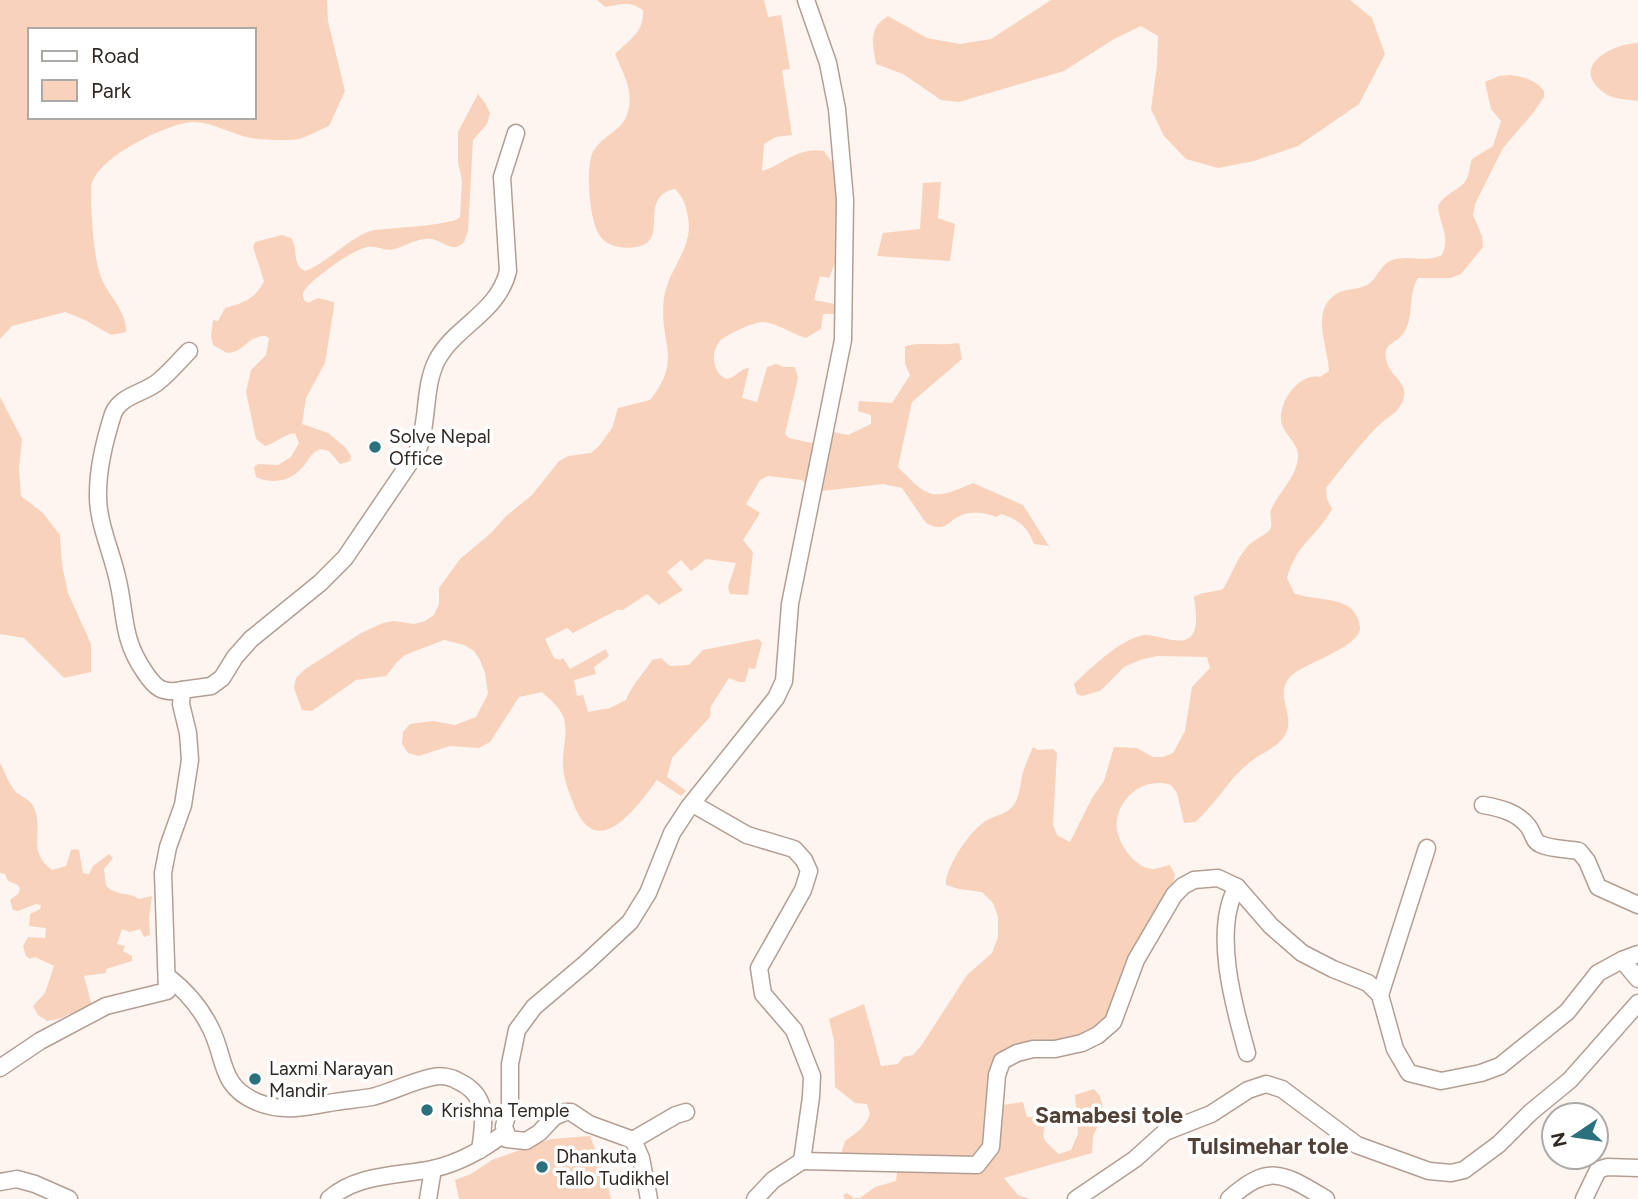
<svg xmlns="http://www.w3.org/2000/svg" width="1638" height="1199" font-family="Figtree,sans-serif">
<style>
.green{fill:#f9d2bc;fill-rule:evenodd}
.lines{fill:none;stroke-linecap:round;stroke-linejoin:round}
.street-casing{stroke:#b39e93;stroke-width:19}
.street{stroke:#fff;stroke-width:16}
.poi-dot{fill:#2a707d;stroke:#fff;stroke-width:2.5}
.labels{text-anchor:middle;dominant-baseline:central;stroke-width:7;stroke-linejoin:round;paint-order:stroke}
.poi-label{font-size:19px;fill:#302823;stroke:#fff;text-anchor:start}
.quarter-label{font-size:23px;font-weight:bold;fill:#524137;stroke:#fff}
</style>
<rect width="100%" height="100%" fill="#fef5f0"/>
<g class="green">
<path d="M0,0H327L328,21L345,91L329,126C319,130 309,136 299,139C289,141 261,140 251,138C231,134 215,123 194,122C168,122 91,160 91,189C91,211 93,253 100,274C106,295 127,309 126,332L111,335L85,320L65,312L12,326L0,339ZM30,30H254V117H30Z"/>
<path d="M597,0H764L768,17L781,15L790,69L782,70L792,135L776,137L764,144L762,171C784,164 799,146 824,151L834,165L837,176L838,255L829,278L820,276L814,300L835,304V314H823L821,329L806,338C792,334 779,324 764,322C755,321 725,335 719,342C710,354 713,374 727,379C736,377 741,368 749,368L742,398L757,402L767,367L776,364L784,367H795L798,378L785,434L789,438L816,444L828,431L848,435L871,424V415L858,411L859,401L892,403L910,375L905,364V346C923,342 940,346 959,343L962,359L912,402L898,467C929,499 932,501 973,483L1023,505L1049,546L1034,544C1027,526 1019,520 1001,514L996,517C988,513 971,511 962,515C947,520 947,534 926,523L902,488L883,484L822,491L811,488L802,480L768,476L760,480L746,504L760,513L743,540L753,552L748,595L730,594L728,587L736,563L706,559L691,571L681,560L667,572L683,590L659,605L647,594L623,610H617L573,633L567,628L545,639L554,658L560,660L563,658L570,669L606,649L609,656L594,667L596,674L574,680L577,696L583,695L588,712L610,708L626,700C633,682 643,675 652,660L661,658L670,666L689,665L703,650L758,639L762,643L755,669L749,668L745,682H739L729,678L711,706L710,717L672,758L667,777L686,791L681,796L657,780C637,807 597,864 574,805C569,792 563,778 563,764C562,748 569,732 563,716C559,706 549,699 542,692L519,697L490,742L479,748L450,746L419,756L408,753L402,744L403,732L410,724L433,721L455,725L476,717L488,694L485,673L480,660L474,651L464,645L444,640L405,655L397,662L386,676L356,680L312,711L302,710L294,688L296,678L304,670L361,633L383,623L394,621L414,624L425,621L434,615L439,604V588L460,559L491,533L506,516L532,495L559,461L568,456L591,453L599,446L612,428L618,408L650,400C684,358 658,342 664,298C668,269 694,248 688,217C686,205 683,197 675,189C638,197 668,237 641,246C626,250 606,248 598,233C589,216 586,171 592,154C599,137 621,132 627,115C635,91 623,74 615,54C630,39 644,33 643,10C630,0 620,5 605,7Z"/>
<path d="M1051,0H1350L1372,18L1385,54L1359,104L1298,146L1254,161L1218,168L1186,159L1164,136L1151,109L1157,65L1158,36L1141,26L1114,39L1064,71L959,102L941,100L903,74L876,64C873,43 867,29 888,16L927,38L960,44L991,39Z"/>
<path d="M1638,43V101C1627,99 1616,100 1606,94C1568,68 1610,44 1638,43Z"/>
<path d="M1510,75C1524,77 1535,79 1544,91V97L1533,113L1503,148L1475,204L1473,215L1482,236L1483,247L1461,274L1451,278H1418C1407,295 1415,318 1403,334C1395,345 1381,342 1387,363C1391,377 1409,382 1403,400C1399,413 1387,417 1378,426C1361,443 1341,469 1326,488L1327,499L1332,509C1317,537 1296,544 1287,578L1294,593C1317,603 1355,593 1360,626C1363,647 1303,663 1290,677C1274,695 1295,714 1286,733C1279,748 1260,753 1249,763C1228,779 1216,805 1195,822L1184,823L1177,793L1171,785C1146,777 1122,794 1117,819C1113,838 1133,868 1153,869C1158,869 1164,866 1170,865L1175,875L1171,894L1124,1011L1091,1037L1001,1055L996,1106L1023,1102L1027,1117L1046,1116C1044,1141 1037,1134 1059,1154L1071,1150L1078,1134L1075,1095L1094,1089L1100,1096L1104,1113L1093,1136L1092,1153L1004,1178L1018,1195L1030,1199H845L843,1195L847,1193L854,1198H860L875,1187L896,1181L897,1172L893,1161L840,1157L845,1141C856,1133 866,1127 870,1114L867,1104L855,1103L835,1087L834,1041L829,1019L864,1004L881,1066L898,1064L903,1057L913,1055L921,1046L967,975L992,953L998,937V917L993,903L982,892L959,889L946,885C944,869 970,831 984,822C992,816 1005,815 1012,807C1020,799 1020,783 1023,772C1026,763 1030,755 1033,747L1038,750L1053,749L1057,753L1053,825L1057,835L1070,842L1092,798L1104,781L1114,747L1137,748L1153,757H1163L1173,753L1185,731L1192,687L1210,668L1207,657L1157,656L1140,660L1124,667L1100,691L1082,696L1077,694L1074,684C1091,668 1121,638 1145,635C1157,634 1183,648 1192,635C1199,625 1195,608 1194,597C1204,591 1212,593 1223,589C1231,576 1237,558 1247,547C1253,540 1262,537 1269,531C1274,525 1269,517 1271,510C1278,493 1297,477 1298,457C1299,437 1272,433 1284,403C1290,389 1304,374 1320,377L1329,371C1328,348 1310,310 1336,294C1346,288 1358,290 1367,285C1377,279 1380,266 1390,261C1407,253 1425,264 1442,255C1451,236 1439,224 1438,206C1444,194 1456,192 1465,182C1470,175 1469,167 1472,159L1493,146L1501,121L1491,109L1485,82L1499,76Z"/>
<path d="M478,94L485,103L490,113L487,124L473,140L468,231L464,242C451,256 442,237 426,239C414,240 405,246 395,249C386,252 377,245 368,247C353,249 313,278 305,290C302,294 303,295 304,300L308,303L318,298L334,302V307L325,363L306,398L302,424L328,433L345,447L351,456L350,461L340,464L329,451L320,449C307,456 309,462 300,470C289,482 270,484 256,477L254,467L258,464L278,465L291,457L299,443L295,433C284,434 276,443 265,446L256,439L246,392L251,370L266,355L269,338L265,336C245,337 246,352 227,353L213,345L211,336L213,320L218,321L225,308C243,303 256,299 264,281L253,247L255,242L282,235L291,238C299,249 291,265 305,271C326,264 356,232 375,230C402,227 430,227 456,220L460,217L462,181L458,162V132Z"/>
<polygon points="941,182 938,218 955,224 950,261 877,256 883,233 920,229 923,183"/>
<polygon points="0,397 22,439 19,468 21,496 43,513 60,535 62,564 68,593 91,644 91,672 64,678 24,638 0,634"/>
<path d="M0,763C5,772 9,785 16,792C24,799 31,799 35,810C43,834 27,851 52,870L66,866L71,850L76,849L79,850L83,873L89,874L93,866L109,854L113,858L104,869L106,886C119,897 127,891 139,899L152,896L149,917L150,935L144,937L140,929L130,932L122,929L117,944L125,946L123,951L132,956V961L106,969V973L84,976L92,1006L79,1015L69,1014L62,1018L47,1021L38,1015L33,1006L45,993L54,966L35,957L30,959L26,956L23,946L28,937L45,938L46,928L29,926L30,914L40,909L41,905L36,904L18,911L13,910L10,900L18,894L20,889L18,885L8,881L5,874L0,873Z"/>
<polygon points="590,1136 606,1177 611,1199 459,1199 455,1180 471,1174 492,1160 551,1139"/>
</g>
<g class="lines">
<defs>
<g id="street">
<path d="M182,690C162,694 155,688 144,671C122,639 126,616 118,581C112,552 97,522 98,493C98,467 105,439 113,414C120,395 146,393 159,381C170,372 179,361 189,351"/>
<polyline points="693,804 747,835 794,849 804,860 809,871 803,890 759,968 763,994 794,1030 812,1076 811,1097 802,1161 977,1165 991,1147 997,1075 1002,1061 1017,1053 1033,1049 1055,1049 1082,1043 1098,1035 1113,1022 1136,960 1174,895 1183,886 1194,880 1218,878 1237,887 1271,926 1302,953 1333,969 1368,983 1380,995 1395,1049 1409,1073 1441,1081 1481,1073 1500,1066 1567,1012 1598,973 1622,960 1638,954"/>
<path d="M1483,805C1500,808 1517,812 1528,826C1533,832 1533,841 1540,844C1550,849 1567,849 1579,851L1587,861L1598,887L1638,905"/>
<path d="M1237,887C1212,930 1234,1007 1247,1053"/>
<polyline points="1622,960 1638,979"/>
<path d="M167,976C185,990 201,1008 211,1029C226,1059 219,1086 257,1102C284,1113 307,1107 335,1102C347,1100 360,1099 372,1097C392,1092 412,1081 433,1077C441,1075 451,1077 458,1081C490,1096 484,1121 480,1150"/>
<polyline points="1380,995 1427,848"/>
<path d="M0,1068L40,1041L106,1006L167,991L163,873L168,847L183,805L190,760L188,733L181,704L182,690L211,686L222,678L235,657L251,639L320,583L345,558L417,452C429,423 423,387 437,360C455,326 498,313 508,271L502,177L516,133"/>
<polyline points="633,1140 676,1115 686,1112"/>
<polyline points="0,1182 17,1179 35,1184 69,1199"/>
<path d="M329,1199C357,1174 397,1176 432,1169C460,1163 484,1149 506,1132"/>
<polyline points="428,1199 433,1169"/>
<polyline points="649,1199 641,1158 633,1140 589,1124 571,1112 565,1112 554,1117 539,1133 526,1141 507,1139 504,1126 510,1106 510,1064 517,1030 534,1007 586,963 630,922 648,893 672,833 689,807 776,698 784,681 790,604 843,340 845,200 837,109 828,63 806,0"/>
<polyline points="755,1199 773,1180 802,1161"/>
<polyline points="1076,1199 1135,1159 1165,1132 1211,1114 1248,1090 1266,1084 1282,1089 1357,1145 1429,1171 1451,1173 1464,1170 1499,1144 1531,1112 1570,1080 1638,1003"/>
<path d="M1229,1199C1269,1163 1283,1173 1326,1199"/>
<polyline points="1584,1199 1598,1170 1607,1167 1638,1168"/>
</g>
</defs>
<use href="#street" class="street-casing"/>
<use href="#street" class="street"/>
</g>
<g class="poi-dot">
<circle cx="375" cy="447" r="7"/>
<circle cx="255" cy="1079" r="7"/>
<circle cx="427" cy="1110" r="7"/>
<circle cx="542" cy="1167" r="7"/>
</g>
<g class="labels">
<g class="poi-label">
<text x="389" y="436">Solve Nepal<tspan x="389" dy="22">Office</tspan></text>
<text x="269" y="1068">Laxmi Narayan<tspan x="269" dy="22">Mandir</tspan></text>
<text x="441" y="1110">Krishna Temple</text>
<text x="556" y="1156">Dhankuta<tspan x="556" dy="22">Tallo Tudikhel</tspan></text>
</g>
<g class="quarter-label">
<text x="1109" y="1115">Samabesi tole</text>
<text x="1268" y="1146">Tulsimehar tole</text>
</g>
</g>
<rect x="28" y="28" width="228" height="91" fill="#ffffff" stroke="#aca9a7" stroke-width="2"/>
<rect x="42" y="51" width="35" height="10" fill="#ffffff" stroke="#aca9a7" stroke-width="2"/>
<text x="91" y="63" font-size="21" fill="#302823">Road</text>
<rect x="42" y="80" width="35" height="21" fill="#f9d2bc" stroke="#aca9a7" stroke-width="2"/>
<text x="91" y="98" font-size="21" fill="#302823">Park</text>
<g transform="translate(1575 1136) rotate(257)"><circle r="33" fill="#ffffff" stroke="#aca9a7" stroke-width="2"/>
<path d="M0-5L12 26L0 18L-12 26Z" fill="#2a707d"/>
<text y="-10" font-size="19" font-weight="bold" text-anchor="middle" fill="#302823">N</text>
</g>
</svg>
